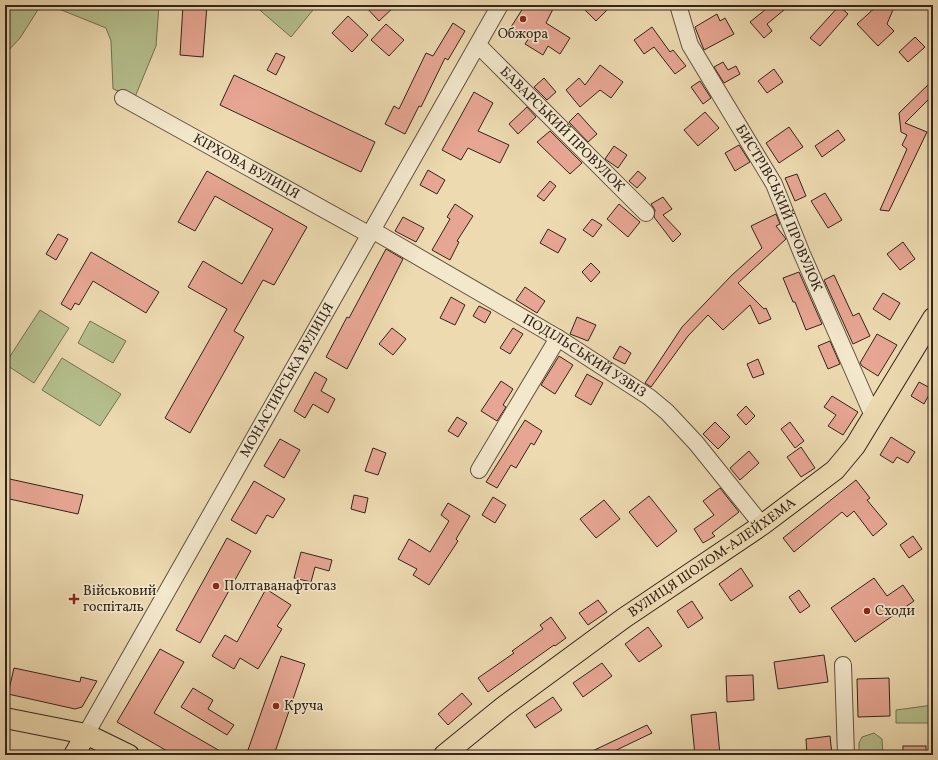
<svg xmlns="http://www.w3.org/2000/svg" width="938" height="760" font-family="Vollkorn,serif">
<style>
.green{fill:#b5c08e;stroke:#747254}
.building{fill:#e7a693;stroke:#33241b}
.lines{fill:none;stroke-linecap:round;stroke-linejoin:round}
.minor-casing{stroke:#625240;stroke-width:18}
.major-casing{stroke:#33241b;stroke-width:22}
.minor{stroke:#f3e7cc;stroke-width:16}
.major{stroke:#eddab1;stroke-width:20}
.poi-dot{fill:#8f2418;stroke:#f3e7cc;stroke-width:1.5}
.labels{text-anchor:middle;dominant-baseline:central;stroke-width:3.5;stroke-linejoin:round;paint-order:stroke}
.poi-label{font-size:14px;fill:#33241b;stroke:#f3e7cc;text-anchor:start}
.street-label{font-size:14px;fill:#33241b;stroke:#f3e7cc}
</style>
<rect width="100%" height="100%" fill="#eddab1"/>
<filter id="stains"><feTurbulence type="fractalNoise" baseFrequency=".005" numOctaves="4"/><feColorMatrix values="0 0 0 0 .2 0 0 0 0 .09 0 0 0 0 .02 0 0 0 .5 -.17"/></filter>
<radialGradient id="worn" r=".72"><stop offset=".6" stop-color="#630" stop-opacity="0"/><stop offset="1" stop-color="#630" stop-opacity=".3"/></radialGradient>
<g class="green">
<polygon points="5,5 41,5 20,38 5,54"/>
<polygon points="49,5 159,5 156,46 135,97 113,89 111,41 106,28"/>
<polygon points="254,5 317,5 291,37"/>
<polygon points="40,310 69,328 34,383 5,364"/>
<polygon points="90,321 126,341 113,363 78,343"/>
<polygon points="62,358 121,394 100,426 42,390"/>
<polygon points="933,705 933,723 896,723 896,710"/>
<polygon points="874,733 882,739 883,755 859,755 859,743 862,737"/>
</g>
<g class="building">
<polygon points="183,5 207,5 203,57 180,55"/>
<polygon points="364,5 396,5 379,21"/>
<polygon points="525,5 555,5 546,23 570,38 560,54 548,46 543,55 525,44 529,38 511,27"/>
<polygon points="580,5 612,5 596,21"/>
<polygon points="771,5 790,5 767,24 772,31 764,38 750,22"/>
<polygon points="878,5 895,5 887,24 894,31 878,46 857,24"/>
<polygon points="839,6 848,14 820,46 810,38"/>
<polygon points="717,14 720,21 725,18 734,34 704,50 695,27"/>
<polygon points="348,16 368,35 352,52 332,33"/>
<polygon points="453,23 465,31 448,60 445,58 421,107 419,106 405,134 385,124 394,106 399,109 426,53 433,56"/>
<polygon points="386,24 404,40 389,56 371,40"/>
<polygon points="652,27 670,52 673,50 686,66 675,74 654,47 644,54 634,40"/>
<polygon points="915,37 925,47 908,62 899,52"/>
<polygon points="276,53 285,57 276,75 267,70"/>
<polygon points="723,62 728,70 736,66 740,74 724,83 714,67"/>
<polygon points="600,65 623,82 611,98 600,90 580,107 566,90 579,78 585,85"/>
<polygon points="774,69 783,82 767,93 758,81"/>
<polygon points="234,75 375,142 361,172 220,105"/>
<polygon points="544,78 556,92 547,100 534,87"/>
<polygon points="933,80 933,95 905,123 927,132 889,211 880,210 907,149 902,145 907,135 901,132 899,113"/>
<polygon points="700,81 711,98 703,104 691,87"/>
<polygon points="474,92 493,103 478,131 509,145 500,163 468,148 461,160 442,150"/>
<polygon points="527,107 536,117 518,134 509,124"/>
<polygon points="705,112 719,128 698,146 684,130"/>
<polygon points="578,113 597,134 588,142 569,122"/>
<polygon points="789,127 803,147 779,163 766,143"/>
<polygon points="838,130 845,140 822,157 815,146"/>
<polygon points="550,131 582,163 570,174 537,142"/>
<polygon points="739,145 750,162 735,171 725,153"/>
<polygon points="614,146 627,155 618,168 605,159"/>
<polygon points="428,170 445,180 437,194 420,185"/>
<polygon points="207,171 307,227 274,285 263,280 234,331 244,337 190,433 165,418 227,309 188,287 203,261 242,284 273,229 215,196 195,231 178,222"/>
<polygon points="638,171 646,178 637,188 629,181"/>
<polygon points="797,174 806,196 795,201 785,178"/>
<polygon points="550,181 556,186 544,201 537,196"/>
<polygon points="825,193 842,220 828,228 811,201"/>
<polygon points="663,197 672,209 663,215 681,234 673,242 654,217 655,210 651,204"/>
<polygon points="455,204 473,216 457,241 459,242 450,260 432,250 450,219 447,217"/>
<polygon points="619,204 640,222 628,237 607,219"/>
<polygon points="776,214 780,224 776,226 786,239 738,283 764,309 766,308 771,319 759,324 750,305 723,330 708,315 688,336 651,387 645,383 682,327 732,275 762,248 751,226"/>
<polygon points="403,217 424,228 416,242 395,231"/>
<polygon points="592,219 602,225 593,237 583,230"/>
<polygon points="548,229 566,239 558,253 540,243"/>
<polygon points="58,234 68,239 56,260 46,254"/>
<polygon points="903,242 915,259 900,270 887,254"/>
<polygon points="386,249 403,259 347,369 326,357 347,317 349,318"/>
<polygon points="91,252 159,292 146,313 93,281 79,305 75,303 71,310 61,304"/>
<polygon points="591,263 600,272 591,282 582,272"/>
<polygon points="799,272 822,324 806,330 795,302 793,302 783,278"/>
<polygon points="834,275 853,316 859,313 870,336 853,344 824,280"/>
<polygon points="525,287 545,301 537,313 516,300"/>
<polygon points="883,293 900,303 890,320 873,309"/>
<polygon points="451,297 465,305 455,325 440,318"/>
<polygon points="479,306 491,312 485,323 473,316"/>
<polygon points="577,317 596,325 588,341 570,334"/>
<polygon points="392,328 406,339 393,355 379,344"/>
<polygon points="513,328 523,334 510,354 500,348"/>
<polygon points="877,334 897,345 878,376 862,366 860,363"/>
<polygon points="830,341 840,364 828,369 818,346"/>
<polygon points="620,346 631,353 625,364 613,358"/>
<polygon points="559,356 573,365 555,394 541,385"/>
<polygon points="758,359 764,374 753,378 747,364"/>
<polygon points="315,372 327,379 321,391 335,399 328,413 313,404 305,418 294,411"/>
<polygon points="587,374 603,383 591,405 575,396"/>
<polygon points="501,381 513,389 503,405 506,407 497,421 481,411"/>
<polygon points="919,382 932,389 924,404 911,396"/>
<polygon points="832,396 858,412 843,435 828,426 836,415 824,407"/>
<polygon points="746,406 755,416 746,425 737,415"/>
<polygon points="457,417 467,423 458,437 448,431"/>
<polygon points="525,420 542,431 534,445 531,443 516,468 511,465 497,488 486,482"/>
<polygon points="715,422 730,437 718,449 703,434"/>
<polygon points="790,422 804,441 795,448 781,429"/>
<polygon points="891,437 915,452 908,463 897,457 893,463 880,455"/>
<polygon points="280,439 300,450 284,478 264,466"/>
<polygon points="801,447 815,468 801,477 787,457"/>
<polygon points="373,448 386,453 378,475 365,471"/>
<polygon points="749,451 759,463 740,480 730,468"/>
<polygon points="5,478 83,495 78,514 5,498"/>
<polygon points="856,480 870,498 867,500 887,524 873,536 854,511 847,517 842,512 794,552 783,538"/>
<polygon points="254,481 285,499 273,518 267,515 256,534 231,520"/>
<polygon points="720,488 739,512 712,533 715,536 703,543 694,529 714,515 703,501"/>
<polygon points="354,495 368,498 365,513 351,509"/>
<polygon points="649,496 677,531 657,547 629,512"/>
<polygon points="493,497 506,505 495,523 482,515"/>
<polygon points="604,500 620,519 596,538 580,519"/>
<polygon points="448,503 470,516 456,539 458,541 429,585 413,575 417,569 398,559 409,539 430,552 449,521 441,515"/>
<polygon points="913,536 922,549 909,558 900,545"/>
<polygon points="227,538 251,551 200,643 176,630"/>
<polygon points="301,552 332,560 329,571 315,567 311,582 294,578"/>
<polygon points="741,568 753,586 731,601 719,584"/>
<polygon points="874,578 887,596 903,585 914,601 855,642 831,608"/>
<polygon points="266,589 291,605 277,626 282,629 258,669 240,658 234,669 212,656 225,635 237,642"/>
<polygon points="799,590 810,606 800,613 789,597"/>
<polygon points="598,600 607,612 588,625 579,613"/>
<polygon points="692,601 703,618 688,628 677,611"/>
<polygon points="551,617 566,638 555,646 554,645 488,692 478,678 514,653 512,651 543,629 540,625"/>
<polygon points="648,627 662,646 639,662 625,644"/>
<polygon points="160,649 184,662 154,713 227,755 174,755 117,722"/>
<polygon points="824,655 828,682 778,689 774,662"/>
<polygon points="281,656 305,664 274,755 262,755 248,750"/>
<polygon points="602,663 612,676 583,697 573,683"/>
<polygon points="14,668 80,682 81,677 97,681 82,707 75,709 8,694"/>
<polygon points="753,675 754,700 727,702 726,676"/>
<polygon points="889,678 890,716 858,717 857,679"/>
<polygon points="193,688 213,700 208,709 234,725 227,735 181,707"/>
<polygon points="462,693 472,704 448,725 438,714"/>
<polygon points="553,697 562,710 535,728 526,715"/>
<polygon points="716,712 720,755 695,755 691,715"/>
<polygon points="647,725 652,733 606,755 584,755"/>
<polygon points="830,736 832,755 807,755 806,739"/>
<rect x="903" y="746" width="23" height="9"/>
</g>
<g class="lines">
<defs>
<g id="minor">
<path id="s1" d="M678,5L690,45L774,184L802,254L873,416"/>
<path id="s2" d="M478,45L646,213"/>
<path id="s3" d="M123,98L370,235"/>
<path id="s4" d="M372,230L558,338L649,397L667,412L696,443L762,525"/>
<polyline points="479,470 558,338"/>
<polyline points="843,665 846,755"/>
<path id="s5" d="M86,734L500,5"/>
</g>
<g id="major">
<polyline points="5,718 86,734 129,755"/>
<polyline points="74,755 86,734"/>
<path id="s6" d="M444,755L503,707L624,618L762,525L835,470L855,446L933,318"/>
</g>
</defs>
<use href="#minor" class="minor-casing"/>
<use href="#major" class="major-casing"/>
<use href="#minor" class="minor"/>
<use href="#major" class="major"/>
</g>
<g class="poi-dot">
<circle cx="523" cy="19" r="4"/>
<circle cx="216" cy="586" r="4"/>
<path d="M72 593h4v4h4v4h-4v4h-4v-4h-4v-4h4z"/>
<circle cx="867" cy="611" r="4"/>
<circle cx="276" cy="706" r="4"/>
</g>
<g class="labels">
<g class="poi-label">
<text x="523" y="34" text-anchor="middle">Обжора</text>
<text x="224" y="586">Полтаванафтогаз</text>
<text x="83" y="591">Військовий<tspan x="83" dy="16">госпіталь</tspan></text>
<text x="875" y="611">Сходи</text>
<text x="284" y="706">Круча</text>
</g>
<g class="street-label">
<text stroke="none"><textPath href="#s2" startOffset="119">БАВАРСЬКИЙ ПРОВУЛОК</textPath></text>
<text stroke="none"><textPath href="#s3" startOffset="141">КІРХОВА ВУЛИЦЯ</textPath></text>
<text stroke="none"><textPath href="#s1" startOffset="228">БИСТРІВСЬКИЙ ПРОВУЛОК</textPath></text>
<text stroke="none"><textPath href="#s4" startOffset="247">ПОДІЛЬСЬКИЙ УЗВІЗ</textPath></text>
<text stroke="none"><textPath href="#s5" startOffset="407">МОНАСТИРСЬКА ВУЛИЦЯ</textPath></text>
<text stroke="none"><textPath href="#s6" startOffset="333">ВУЛИЦЯ ШОЛОМ-АЛЕЙХЕМА</textPath></text>
</g>
</g>
<rect width="938" height="760" fill="none" stroke="#eddab1" stroke-width="20"/>
<rect x="6" y="6" width="926" height="748" fill="none" stroke="#33241b" stroke-width="2"/>
<rect x="10" y="10" width="918" height="740" fill="none" stroke="#33241b"/>
<rect width="100%" height="100%" filter="url(#stains)"/>
<rect width="100%" height="100%" fill="url(#worn)"/>
</svg>
